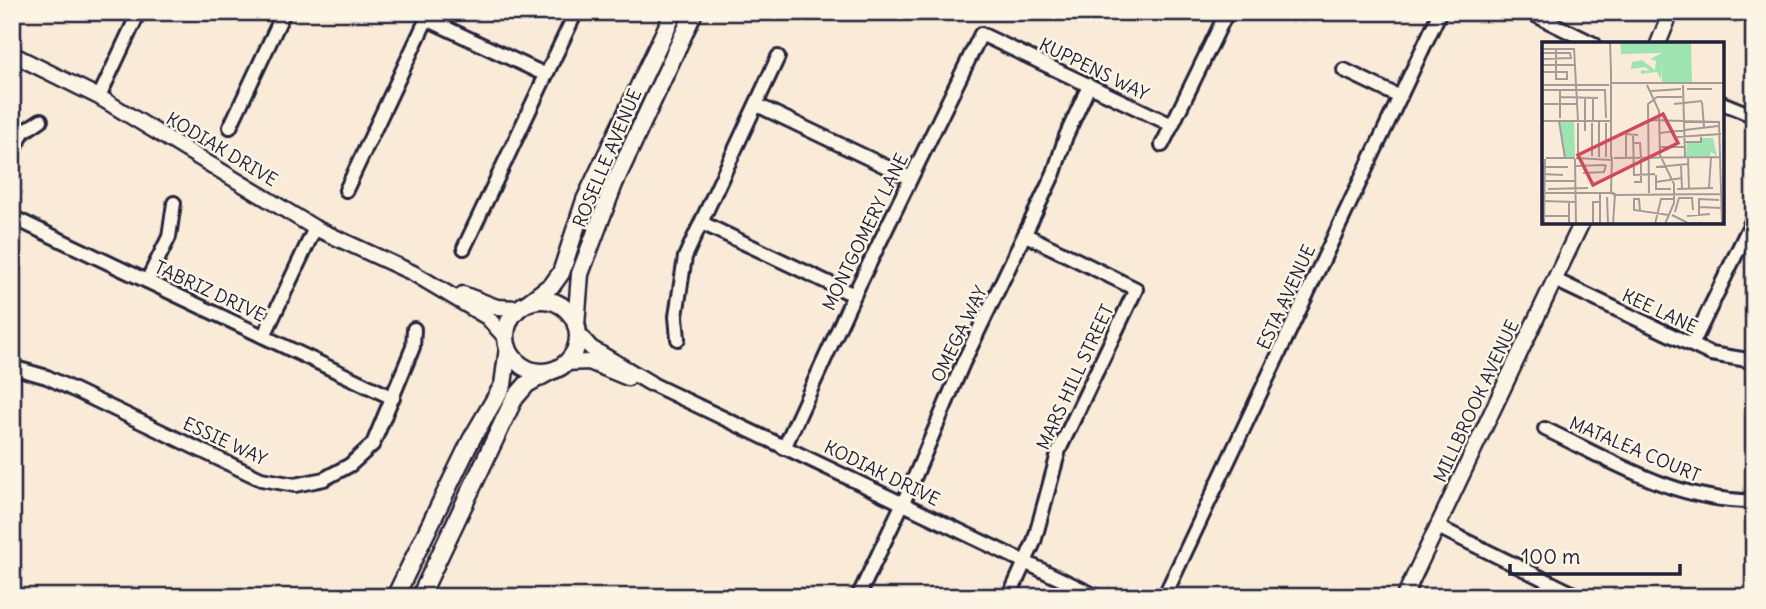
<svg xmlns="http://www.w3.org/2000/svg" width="1766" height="609" font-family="Delius,sans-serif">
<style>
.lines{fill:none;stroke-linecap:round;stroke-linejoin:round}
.minor-casing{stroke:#22223b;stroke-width:18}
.tertiary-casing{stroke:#22223b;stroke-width:19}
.secondary-casing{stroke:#22223b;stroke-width:21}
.minor{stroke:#fcf5e5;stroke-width:12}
.tertiary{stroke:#fcf5e5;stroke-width:14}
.secondary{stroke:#fcf5e5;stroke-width:16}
.labels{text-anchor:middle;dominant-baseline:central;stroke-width:5;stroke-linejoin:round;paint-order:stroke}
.street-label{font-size:18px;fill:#22223b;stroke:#fcf5e5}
.inset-road{fill:none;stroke:#a49b99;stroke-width:2}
.view{fill:#d1495b;fill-opacity:0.15;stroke:#d1495b;stroke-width:3.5}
.inset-edge{fill:none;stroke:#22223b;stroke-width:3.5}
</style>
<rect width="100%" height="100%" fill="#faebd8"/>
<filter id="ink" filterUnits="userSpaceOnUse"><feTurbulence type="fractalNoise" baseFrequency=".0143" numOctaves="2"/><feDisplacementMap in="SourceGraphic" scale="14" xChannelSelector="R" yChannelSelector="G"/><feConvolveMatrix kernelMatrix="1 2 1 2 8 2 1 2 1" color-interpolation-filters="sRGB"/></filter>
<g filter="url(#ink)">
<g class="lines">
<defs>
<g id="minor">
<polyline points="1529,12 1594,44"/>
<polyline points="427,19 546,75"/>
<polyline points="1344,70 1400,97"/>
<polyline points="99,97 139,12"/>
<polyline points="1722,103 1754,116"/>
<polyline points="757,105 910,178"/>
<polyline points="1172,125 1227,12"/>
<polyline points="230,127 284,12"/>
<polyline points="12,154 23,132 41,120"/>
<polyline points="346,190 430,12"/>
<polyline points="12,217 393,398"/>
<polyline points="702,223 854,295"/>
<polyline points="464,248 576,12"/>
<polyline points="1555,280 1711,354 1754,361"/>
<polyline points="147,281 169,237 174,203"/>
<polyline points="264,336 315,228"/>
<polyline points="678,339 676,316 685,257 778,57"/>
<polyline points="1692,345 1754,217"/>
<polyline points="12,367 47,377 261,479 295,485 324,479 350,465 373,444 413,347 414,329"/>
<polyline points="650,383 1098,597"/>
<path d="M1545,429C1612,461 1677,502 1754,501"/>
<polyline points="784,448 854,295 981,34 1172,125 1162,145"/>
<polyline points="1438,527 1580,597"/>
<polyline points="858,597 910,488 963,363 1054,173 1066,136 1089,86"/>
<polyline points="1009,597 1034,542 1059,450 1136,289 1026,235"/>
<polyline points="1164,597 1440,12"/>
</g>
<g id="tertiary">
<polyline points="1658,44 1671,12"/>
<polyline points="12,54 99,97 315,228 413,273 487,317 506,338"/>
<polyline points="463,294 497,307 519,308"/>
<polyline points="577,332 591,348 650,383"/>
<polyline points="565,363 589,362 628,378"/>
<polyline points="1404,597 1582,222"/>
</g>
<g id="secondary">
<circle cx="542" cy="336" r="36"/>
<polyline points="529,302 553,284 561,273 585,200 674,12"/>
<polyline points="576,325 580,274 614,184 694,12"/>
<polyline points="395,597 471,440 503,385 508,348"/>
<polyline points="420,597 514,399 527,384 551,371"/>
</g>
</defs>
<use href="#minor" class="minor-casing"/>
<use href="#tertiary" class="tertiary-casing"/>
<use href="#secondary" class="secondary-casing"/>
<use href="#minor" class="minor"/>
<use href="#tertiary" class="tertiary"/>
<use href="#secondary" class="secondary"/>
</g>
</g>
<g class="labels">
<g class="street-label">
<text transform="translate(1094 69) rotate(26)">KUPPENS WAY</text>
<text transform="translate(222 149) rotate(31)">KODIAK DRIVE</text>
<text transform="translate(607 158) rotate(-67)">ROSELLE AVENUE</text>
<text transform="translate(865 232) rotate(-64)">MONTGOMERY LANE</text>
<text transform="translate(210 291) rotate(25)">TABRIZ DRIVE</text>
<text transform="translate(1286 297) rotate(-65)">ESTA AVENUE</text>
<text transform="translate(1660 311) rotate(25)">KEE LANE</text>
<text transform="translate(959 334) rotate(-64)">OMEGA WAY</text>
<text transform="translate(1075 377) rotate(-65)">MARS HILL STREET</text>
<text transform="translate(1476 401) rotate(-65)">MILLBROOK AVENUE</text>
<text transform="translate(225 441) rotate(25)">ESSIE WAY</text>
<text transform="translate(1635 449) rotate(23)">MATALEA COURT</text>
<text transform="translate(882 473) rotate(26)">KODIAK DRIVE</text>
</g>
</g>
<g transform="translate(1542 42)">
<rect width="182" height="182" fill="#faebd8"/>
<path d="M78,0H149L150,42L120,40V21L119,38L115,30L99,32V28L108,29L103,25L89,27L90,20L100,18L113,28L114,19L108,17L120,11L79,12ZM18,80H32L33,115H23ZM160,96H171L175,114L169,110L168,114H144L145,100H158Z" fill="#9de4b1"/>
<path class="inset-road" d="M68,0L69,30M32,6L36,79M0,7H32M0,11H28L29,16L0,17M0,23H32M69,29V116M0,30H25V37H14V7M70,41H182M0,43H67M105,43L117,69L118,113L132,142V161L123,182M141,43L143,115M145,47H170M0,48H63L64,76M18,48V76M109,49L139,47M18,55L56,56M51,55V79M160,60L162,85M0,62H36M132,62L160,59M106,78L177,80L180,182M0,79H68M17,79L23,116M57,79V115M36,81V113M50,81V114M64,81V115M43,89V55M118,91L176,84M91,92L92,133L113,132M135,95L179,92M142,100H159V92M91,101H98L99,116V140H92M118,105H143M146,115L147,147M4,116H33M34,116L69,118M72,116L179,115M33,117L34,182M84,117V92L96,93M139,123L140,147M33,124L64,123M0,125H26M114,125L146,122M41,131L62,130L64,123M0,132L21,133M114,133V147H129M0,139H33M114,140L140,136M167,146L169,115M6,147L46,146M135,147L171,146M69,150L70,115M0,151H69M107,151L106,62L115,55H140M58,152V182M73,153L179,152M65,155L66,182M0,159L34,160M27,160V182M157,165L180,166M98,169L97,157H92V168L127,173M133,170L137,156H150L151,168M130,173L146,181H180M157,173V157L177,158M3,174H27M145,174L168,172M2,182L3,117M51,182V160H58M71,182L73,152L69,150L72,153M113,182L119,157H132"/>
<path class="view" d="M121,72L136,101L51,143L36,113Z"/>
<rect width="182" height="182" class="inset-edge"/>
</g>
<rect width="1766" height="609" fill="none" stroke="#fcf5e5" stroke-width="42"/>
<rect x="21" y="21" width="1724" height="567" fill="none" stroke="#22223b" stroke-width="2.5" filter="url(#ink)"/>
<path d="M1510 564v10h170v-10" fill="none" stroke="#22223b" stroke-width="3.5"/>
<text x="1521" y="564" font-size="21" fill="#22223b" stroke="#fcf5e5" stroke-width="5" paint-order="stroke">100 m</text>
</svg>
